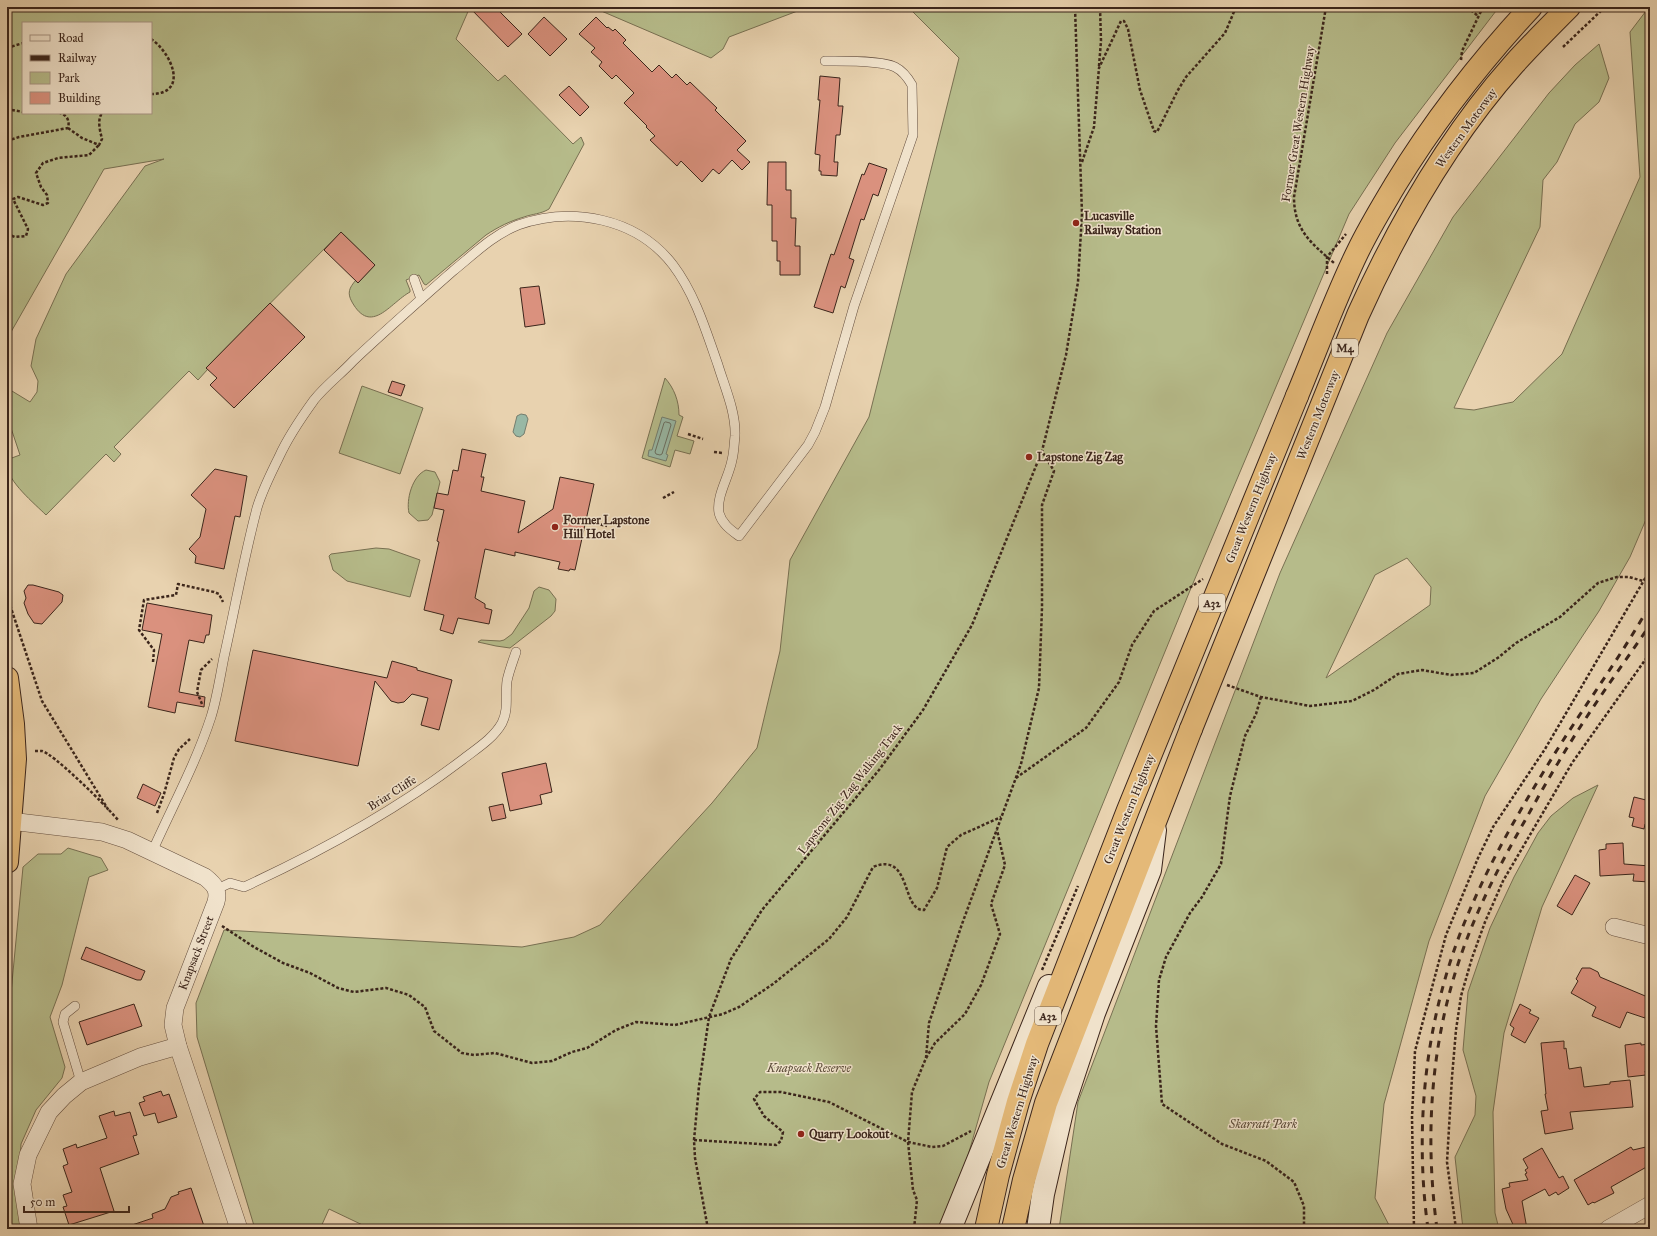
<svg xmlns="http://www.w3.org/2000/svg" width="1657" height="1236" font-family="'IM FELL Great Primer',serif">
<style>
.green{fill:#b6bb8a;stroke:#787052;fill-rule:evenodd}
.water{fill:#98b8a5;stroke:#737d6e}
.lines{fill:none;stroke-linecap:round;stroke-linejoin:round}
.shore{stroke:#6a6e60;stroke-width:1}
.building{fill:#da917e;stroke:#3b251b}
.service-casing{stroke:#665040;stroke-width:10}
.minor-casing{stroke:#665040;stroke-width:18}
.secondary-casing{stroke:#3b251b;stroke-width:24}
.trunk-casing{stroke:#3b251b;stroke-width:24}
.motorway-casing{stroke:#3b251b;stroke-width:24}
.path{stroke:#3b251b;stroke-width:2.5;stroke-dasharray:3 2;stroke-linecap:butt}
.service{stroke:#f0e2cb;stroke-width:9}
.minor{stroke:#f0e2cb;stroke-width:17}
.secondary{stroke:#f0e2cb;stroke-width:22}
.trunk{stroke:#e4b978;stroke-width:22}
.motorway{stroke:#e4b978;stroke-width:22}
.rail{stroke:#3b251b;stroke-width:3;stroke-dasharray:7 7;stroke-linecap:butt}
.poi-dot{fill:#8f2418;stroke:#f0e2cb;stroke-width:1.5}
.labels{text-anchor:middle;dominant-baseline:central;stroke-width:3;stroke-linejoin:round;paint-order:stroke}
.shield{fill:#f0e2cb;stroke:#715e50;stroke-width:1}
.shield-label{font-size:11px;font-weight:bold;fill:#3b251b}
.street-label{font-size:12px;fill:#3b251b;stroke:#f0e2cb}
.poi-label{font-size:12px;font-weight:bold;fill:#3b251b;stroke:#f0e2cb;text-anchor:start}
.park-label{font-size:12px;font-style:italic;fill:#5a4a37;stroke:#f0e2cb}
</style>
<rect width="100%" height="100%" fill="#e8d2af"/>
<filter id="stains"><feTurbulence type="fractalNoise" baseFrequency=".005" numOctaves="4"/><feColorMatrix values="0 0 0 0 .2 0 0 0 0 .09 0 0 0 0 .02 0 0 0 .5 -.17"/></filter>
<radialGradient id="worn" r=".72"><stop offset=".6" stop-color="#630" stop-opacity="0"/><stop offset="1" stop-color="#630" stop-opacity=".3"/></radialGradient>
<g class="green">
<path d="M7,7H470L456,39L498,81L505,75L573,144L581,137L584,144L549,209C541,214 532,214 524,217C510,221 498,227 486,235L426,285L424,284L419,275L406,280L410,290V292C390,303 371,336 352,302C347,293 349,288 356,280L358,283L375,265L341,232L206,368L208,369L198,380L189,371L114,447L121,454L114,462L106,454L46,515C35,504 7,481 7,465L10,464L9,459L20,455L7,416V388L30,402L37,392L38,381L31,366L36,339L66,274L145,166L164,159L104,169L7,339ZM23,23H151V113H23Z"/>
<polygon points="592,7 808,7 729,37 723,49 711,58"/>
<polygon points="889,7 1499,7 1395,143 1349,214 1191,588 989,1082 947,1229 371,1229 329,1209 320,1229 255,1229 197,1037 196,1003 224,930 522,947 574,937 600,925 712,803 757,748 780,651 790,560 869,417 959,58 908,7 889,9"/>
<path d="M1649,7H1650V510L1630,557L1599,611L1541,699L1485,796L1429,941L1384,1104L1375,1198L1391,1229H1059L1078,1102L1280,573L1387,333L1453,217L1549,93L1575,65L1599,44L1609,78L1599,102L1575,124L1557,162L1543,180L1540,227L1454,408L1474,410L1513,402L1562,354L1640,177L1630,32ZM1407,558L1431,587L1430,605L1326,678L1375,575Z"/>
<path d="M665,378C674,388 679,401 679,415L683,417L677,436L694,441L690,454L675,450L670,467L642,458Z"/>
<polygon points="362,386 423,408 400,474 339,453"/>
<path d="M426,470L435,472L440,482L432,515L428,520L418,521L409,513C406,500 412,476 426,470Z"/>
<polygon points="376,548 389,549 420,560 410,597 347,581 333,570 329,556 331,554"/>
<polygon points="539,587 549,590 556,599 555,611 551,616 510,648 496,646 478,642 481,640 500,641 504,640 512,634 529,608 534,591"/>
<polygon points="1598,785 1542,907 1504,1033 1493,1112 1495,1213 1498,1225 1495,1229 1463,1229 1455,1157 1475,1115 1476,1096 1463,1050 1468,992 1490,928 1514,877 1538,833 1551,816 1573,798"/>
<polygon points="68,848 101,858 108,870 89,877 62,985 50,1017 65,1067 62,1078 36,1110 21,1144 18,1195 21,1229 7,1229 7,1035 23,867 38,854 61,854"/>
</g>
<g class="water">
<polygon points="521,414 526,415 528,419 524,434 520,437 516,436 513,432 517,416"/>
<polygon points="662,417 676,421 666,454 668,455 666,461 648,456 649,450 652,450"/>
</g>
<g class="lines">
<polygon class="shore" points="666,422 670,423 671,425 662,454 660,455 656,454 655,452 664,423"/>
</g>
<g class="building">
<polygon points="469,7 495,7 522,34 508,47"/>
<polygon points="544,17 567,39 550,56 528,34"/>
<polygon points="596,17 607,28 608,27 613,31 615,29 626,40 623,43 652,72 659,65 672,78 676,74 687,85 690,82 717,108 715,110 746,141 737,150 750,162 742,170 732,160 719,174 713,169 702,182 681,161 677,166 650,140 655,136 646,127 647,126 624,103 634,93 616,75 612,79 599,66 602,62 591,52 595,48 579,34"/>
<polygon points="820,76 840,78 838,106 843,106 840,135 836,135 834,162 838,162 837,176 821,175 821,171 819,171 820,155 815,154 820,100 818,100"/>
<polygon points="569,86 589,107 580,116 559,95"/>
<polygon points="768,162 786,162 786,190 791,190 791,218 796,218 795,246 800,246 800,275 780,275 780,261 777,261 777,241 772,241 772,205 767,205"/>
<polygon points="869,163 887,169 878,196 873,194 864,220 861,219 849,258 854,260 845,288 841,286 833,313 814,307 831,254 834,255 862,174 864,175"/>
<polygon points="341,232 375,265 358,283 324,250"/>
<polygon points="539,286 545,324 525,327 520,288"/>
<polygon points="270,303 305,337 234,408 210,385 217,378 206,368"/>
<polygon points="392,381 405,385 401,396 388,392"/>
<polygon points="462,449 486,454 481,477 484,477 481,491 525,501 518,533 553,509 560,477 594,484 575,570 570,569 569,571 558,569 560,562 515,552 515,556 485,549 475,598 485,604 485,608 492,610 489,624 458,618 453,634 440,630 444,615 424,610 439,542 437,541 444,510 434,508 437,493 448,495 453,470 458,471"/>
<polygon points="215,469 247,476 240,517 235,516 224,569 195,563 196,556 189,549 200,537 206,509 191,495"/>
<polygon points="28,585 33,585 59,592 63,595 62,602 42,624 34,623 28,614 24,603 26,598 24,591"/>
<polygon points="147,603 212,615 209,635 206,635 204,643 189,640 179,692 205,697 204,707 177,702 175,713 148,707 162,634 142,630"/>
<polygon points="253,650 387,678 392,661 417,668 417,670 452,680 439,730 421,725 428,698 412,694 404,702 398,703 391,701 375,681 358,766 235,741"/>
<polygon points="546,763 552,792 540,795 542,804 510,811 502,773"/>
<polygon points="143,784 161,793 155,806 137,798"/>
<polygon points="1634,797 1650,801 1650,826 1645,824 1644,829 1632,826 1634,818 1629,817"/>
<polygon points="503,804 506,818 492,821 489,807"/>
<polygon points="1623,843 1624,864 1650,866 1650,882 1633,881 1634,874 1600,876 1599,850 1606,849 1606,844"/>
<polygon points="1575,875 1590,883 1572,915 1557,906"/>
<polygon points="86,947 145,971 141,980 137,980 81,959"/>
<polygon points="1582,968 1590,968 1598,972 1600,977 1650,998 1645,1018 1627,1012 1620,1028 1592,1016 1596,1007 1571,993 1578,981 1576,979"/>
<polygon points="134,1004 142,1026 87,1045 79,1022"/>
<polygon points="1520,1004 1531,1010 1529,1013 1539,1018 1525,1043 1511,1035 1514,1028 1510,1025"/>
<polygon points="1564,1041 1564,1049 1566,1048 1569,1069 1581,1067 1584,1087 1610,1084 1610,1082 1630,1080 1633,1107 1570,1112 1573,1129 1545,1134 1541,1111 1548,1110 1545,1094 1546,1094 1541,1043"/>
<polygon points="1641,1043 1641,1045 1650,1044 1650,1070 1645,1071 1646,1075 1628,1077 1625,1045"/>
<polygon points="161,1091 163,1096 169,1094 177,1117 158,1123 155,1113 144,1116 139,1103 145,1101 143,1097"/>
<polygon points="114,1111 115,1116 130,1112 137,1135 133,1136 139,1154 100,1168 114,1211 69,1225 63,1207 67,1206 63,1195 72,1192 63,1166 68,1164 63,1149 76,1144 77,1148 107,1138 99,1116"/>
<polygon points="1650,1146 1650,1165 1611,1187 1614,1193 1594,1203 1593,1202 1588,1205 1574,1180 1631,1147 1633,1150"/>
<polygon points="1542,1148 1559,1178 1563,1176 1569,1188 1558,1195 1556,1192 1549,1196 1545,1189 1522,1201 1527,1229 1515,1229 1506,1209 1502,1189 1510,1187 1509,1183 1528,1180 1525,1174 1527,1173 1525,1170 1528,1168 1523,1159"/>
<polygon points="191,1188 205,1229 126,1229 126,1227 153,1218 152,1214 165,1209 171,1197 179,1194 178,1192"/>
</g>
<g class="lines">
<defs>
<g id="service">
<polyline points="414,279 421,299"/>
<path d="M152,852C172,807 196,763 211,717C217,698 220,677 224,657C235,608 244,557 257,508C262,491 271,473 279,457C288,437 301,418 314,400C325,386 341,374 353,361C386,330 419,301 453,271C474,254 493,235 518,225C572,206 637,218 673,265C695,294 706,331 718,365C725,388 736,412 735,436C734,444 734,453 732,460C729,477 716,496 719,513C722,524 731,530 739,536L808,445L815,432L825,407L854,306L913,135L912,85C908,78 903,71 895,67C881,60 841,61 825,61"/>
<path d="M217,889L230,883L244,887C320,852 395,811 462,760C476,749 493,739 502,723C509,709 505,696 507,681C509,671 513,661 516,652"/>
<polyline points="75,1006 65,1014 63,1022 81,1082"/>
</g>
<g id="minor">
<path d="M10,821L102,832L127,840L205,877C215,885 219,890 216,902L175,1008L173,1025L178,1046L239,1229"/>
<polyline points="1614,927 1650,936"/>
<polyline points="29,1229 22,1184 28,1155 49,1112 64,1096 81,1082 140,1057 178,1046"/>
<polyline points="1608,1229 1650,1205"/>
</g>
<g id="secondary">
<polyline points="950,1229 1049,986"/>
<polyline points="1038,1229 1043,1194 1063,1107 1094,1013 1150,870 1155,830"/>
</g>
<g id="trunk">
<polyline points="7,678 13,724 15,759 7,862"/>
<polyline points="986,1229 998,1175 1018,1102 1037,1044 1128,810 1297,396"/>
<polyline points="1013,1229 1024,1180 1046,1103 1191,729"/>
</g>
<g id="motorway">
<path d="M1297,396C1317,348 1335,298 1358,251C1369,228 1382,207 1395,185C1434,121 1480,62 1531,7"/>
<path d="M1191,729L1358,315C1398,226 1449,137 1514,64C1532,44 1550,26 1569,7"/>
</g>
</defs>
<use href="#service" class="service-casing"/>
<use href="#minor" class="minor-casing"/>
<use href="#secondary" class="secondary-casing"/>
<use href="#trunk" class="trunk-casing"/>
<use href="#motorway" class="motorway-casing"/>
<g class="path">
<path d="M1326,7L1294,197C1294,230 1311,243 1334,263"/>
<polyline points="1467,7 1478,16"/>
<path d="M151,39C171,52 190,94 151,94"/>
<polyline points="1563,47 1605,7"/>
<polyline points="7,48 23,43"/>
<polyline points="1461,60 1462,51 1483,7"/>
<polyline points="1099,66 1101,41 1100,7"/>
<polyline points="7,109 23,112"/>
<path d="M68,128L82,138L99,145L102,139C100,131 97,120 102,113"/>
<path d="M7,141L19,137L68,128C70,121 67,115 60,113"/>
<polyline points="1082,162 1094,127 1099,68 1121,21 1124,21 1128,29 1140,90 1154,131 1157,132 1178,90 1186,77 1225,33 1236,7"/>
<polyline points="7,234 15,237 26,236 28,229 13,199 18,197 43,205 48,203 47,195 41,187 36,173 43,163 58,158 89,155 99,145"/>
<polyline points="1327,274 1327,257 1346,234"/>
<polyline points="688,434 703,439"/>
<polyline points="714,452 723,453"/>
<polyline points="663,498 674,492"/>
<polyline points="586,521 607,526"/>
<polyline points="7,596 42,701 109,811"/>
<polyline points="153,662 154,650 139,630 144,600 176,595 178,584 214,592 219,594 223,602"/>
<polyline points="1227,685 1261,697 1310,706 1352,701 1374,690 1398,674 1422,670 1451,675 1474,673 1499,657 1516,643 1560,617 1598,583 1617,577 1629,577 1643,581"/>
<polyline points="1261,697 1256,714 1245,736 1230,796 1221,864 1202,897 1190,913 1166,957 1159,980 1156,1026 1162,1104 1222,1144 1266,1161 1294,1182 1304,1206 1304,1229"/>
<polyline points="202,704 197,692 201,670 212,659"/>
<path d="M35,751C37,751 40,751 42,751C53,754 96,796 106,807"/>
<polyline points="1016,778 1086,728 1119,682 1132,645 1154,611 1203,579"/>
<polyline points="109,810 119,821"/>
<polyline points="157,813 164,794 174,758 179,749 190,739"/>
<path d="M222,926L254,947L283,963L310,973L338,988L354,992L386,988L409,995L425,1007L434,1031L462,1053L474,1055L495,1053L532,1063L552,1061L572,1052L587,1048L616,1030L636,1022L675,1025L723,1014L739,1007L773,984L829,939L847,917L873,867C912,851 901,911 924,910L937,888L947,847L961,835L1001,817"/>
<polyline points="1042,970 1078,886"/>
<polyline points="926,1058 935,1043 965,1014 981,985 1000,934 991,904 1005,865 997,830"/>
<polyline points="694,1140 776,1145 781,1141 783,1132 764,1116 754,1099 760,1092 781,1092 829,1102 908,1142 932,1147 943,1146 971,1131"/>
<polyline points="708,1229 695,1158 694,1140 699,1086 709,1017 731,959 762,910 879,770 923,710 972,625 1042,451 1066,355 1078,282 1082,214 1075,7"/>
<polyline points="914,1229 917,1200 913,1190 908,1142 912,1092 926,1058 929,1023 962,924 1021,764 1039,688 1042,608 1042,505 1054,471 1042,451"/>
<polyline points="1414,1229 1412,1117 1415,1051 1446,935 1478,858 1493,827 1545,749 1650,570"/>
<polyline points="1456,1229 1447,1162 1452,1077 1456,1030 1461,996 1472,958 1485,922 1503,881 1572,763 1650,653"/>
</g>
<use href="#service" class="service"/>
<use href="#minor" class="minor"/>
<use href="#secondary" class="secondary"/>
<use href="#trunk" class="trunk"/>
<use href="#motorway" class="motorway"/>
<g class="rail">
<path d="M1428,1229C1413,1120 1427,1005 1472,905C1494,854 1523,805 1552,758C1584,706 1620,658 1650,605"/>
<path d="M1437,1229C1425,1139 1430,1050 1458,964C1475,912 1500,864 1527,817C1537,799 1547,781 1558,763C1586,715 1619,670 1650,625"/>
</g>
</g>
<g class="poi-dot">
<circle cx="1076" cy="223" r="4"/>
<circle cx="1029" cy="457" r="4"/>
<circle cx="555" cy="527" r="4"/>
<circle cx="801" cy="1134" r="4"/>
</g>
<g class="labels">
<g class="shield">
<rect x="1332" y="339" width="26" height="18" rx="3"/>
<rect x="1199" y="594" width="26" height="18" rx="3"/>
<rect x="1035" y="1007" width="26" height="18" rx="3"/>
</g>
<g class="shield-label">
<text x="1345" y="348">M4</text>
<text x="1212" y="603">A32</text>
<text x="1048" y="1016">A32</text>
</g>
<g class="street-label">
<text transform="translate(1298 124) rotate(-81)">Former Great Western Highway</text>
<text transform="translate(1466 128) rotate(-54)">Western Motorway</text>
<text transform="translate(1318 415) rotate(-68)">Western Motorway</text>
<text transform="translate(1251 508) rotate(-68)">Great Western Highway</text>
<text transform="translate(850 789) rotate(-52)">Lapstone Zig-Zag Walking Track</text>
<text transform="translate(392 793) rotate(-32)">Briar Cliffe</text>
<text transform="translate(1129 809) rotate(-68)">Great Western Highway</text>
<text transform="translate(196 953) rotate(-69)">Knapsack Street</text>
<text transform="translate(1017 1112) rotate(-73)">Great Western Highway</text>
</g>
<g class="poi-label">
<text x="1084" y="216">Lucasville<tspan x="1084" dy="14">Railway Station</tspan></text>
<text x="1037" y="457">Lapstone Zig Zag</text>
<text x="563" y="520">Former Lapstone<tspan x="563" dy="14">Hill Hotel</tspan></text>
<text x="809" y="1134">Quarry Lookout</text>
</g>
<g class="park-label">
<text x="809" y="1068">Knapsack Reserve</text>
<text x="1263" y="1124">Skarratt Park</text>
</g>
</g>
<rect width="1657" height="1236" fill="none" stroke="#e8d2af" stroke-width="24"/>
<rect x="8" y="8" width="1641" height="1220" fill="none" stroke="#3b251b" stroke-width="2"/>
<rect x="12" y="12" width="1633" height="1212" fill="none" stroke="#3b251b"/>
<rect x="22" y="22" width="130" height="92" fill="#f0e2cb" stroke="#a89685"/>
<rect x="30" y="35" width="20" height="6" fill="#f0e2cb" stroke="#a89685"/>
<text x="58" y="42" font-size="12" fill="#3b251b">Road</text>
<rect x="30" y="55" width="20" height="6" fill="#3b251b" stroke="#a89685"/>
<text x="58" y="62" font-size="12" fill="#3b251b">Railway</text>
<rect x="30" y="72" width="20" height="12" fill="#b6bb8a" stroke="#a89685"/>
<text x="58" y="82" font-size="12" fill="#3b251b">Park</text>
<rect x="30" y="92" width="20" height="12" fill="#da917e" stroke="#a89685"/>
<text x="58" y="102" font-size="12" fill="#3b251b">Building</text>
<path d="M24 1206v6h105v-6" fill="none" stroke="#3b251b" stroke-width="2"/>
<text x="30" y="1206" font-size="12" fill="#3b251b" stroke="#f0e2cb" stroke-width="3" paint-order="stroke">50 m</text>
<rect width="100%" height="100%" filter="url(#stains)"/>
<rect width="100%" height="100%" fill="url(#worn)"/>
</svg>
